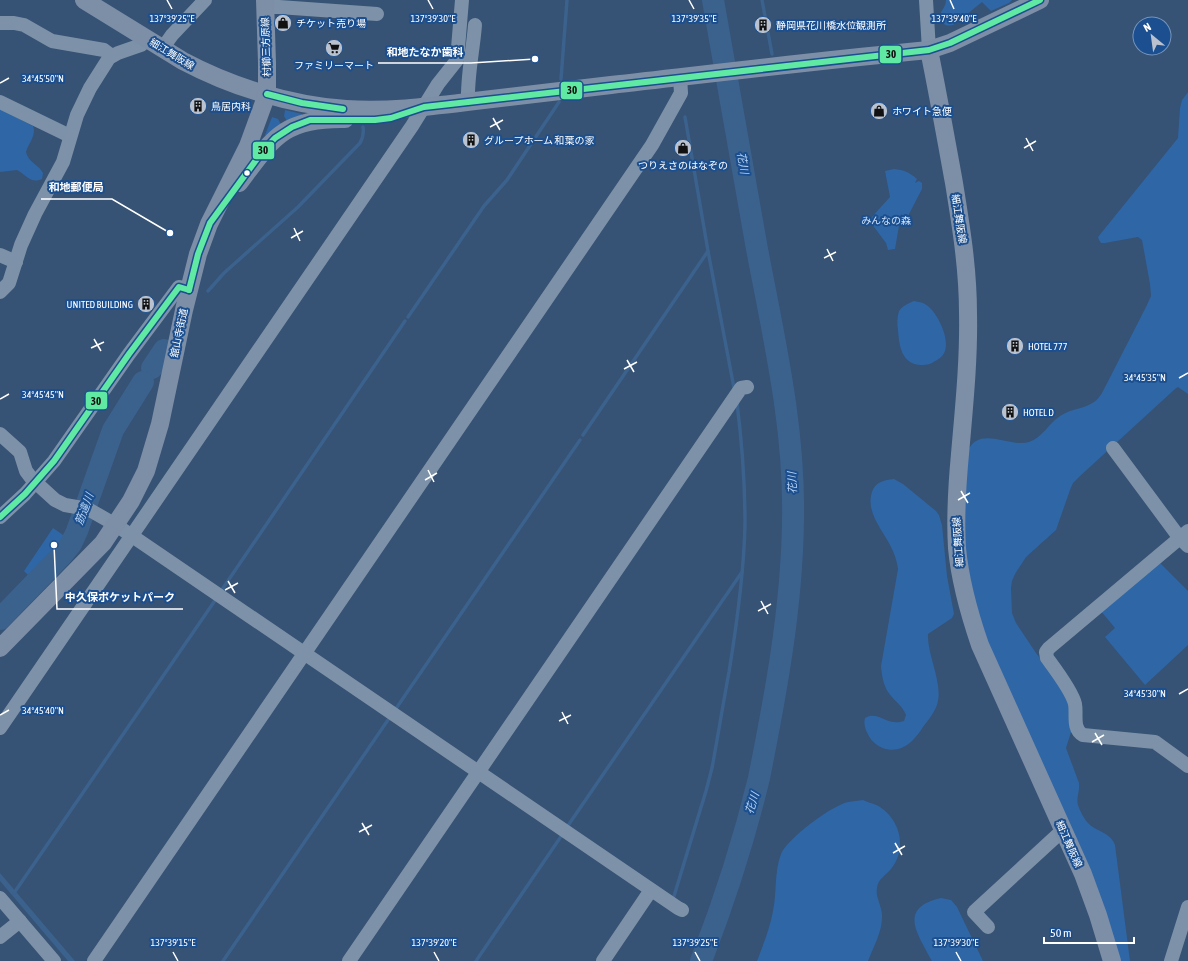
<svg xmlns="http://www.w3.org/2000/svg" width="1188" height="961" font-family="'Asap Condensed','Noto Sans JP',sans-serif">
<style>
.green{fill:#2f66a5}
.water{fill:#3b618d}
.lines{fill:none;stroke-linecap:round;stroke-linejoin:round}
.stream{stroke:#3b618d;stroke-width:3.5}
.river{stroke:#3b618d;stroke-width:22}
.minor{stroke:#7d92a8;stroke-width:14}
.major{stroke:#7d8ea7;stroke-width:18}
.bus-1-casing{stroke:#1b4f8f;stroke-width:9}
.bus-1{stroke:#60e9a3;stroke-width:6}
.ticks{fill:none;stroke:#fff;stroke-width:1.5}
.bus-dot{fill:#fff;stroke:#1b4f8f;stroke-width:1.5}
.labels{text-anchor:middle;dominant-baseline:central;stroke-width:4;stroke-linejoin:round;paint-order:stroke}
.poi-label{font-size:10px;fill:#fff;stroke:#1b4f8f;text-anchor:start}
.street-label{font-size:10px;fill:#fff;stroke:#1b4f8f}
.park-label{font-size:10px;fill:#cfe3fa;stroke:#1b4f8f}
.water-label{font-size:11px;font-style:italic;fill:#b5d3f5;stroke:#1b4f8f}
.ticks-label{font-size:10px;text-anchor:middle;fill:#fff;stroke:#1b4f8f;stroke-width:4;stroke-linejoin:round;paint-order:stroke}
.leader{fill:none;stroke:#fff;stroke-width:1.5}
.callout-dot{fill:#fff;stroke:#1b4f8f;stroke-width:1.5}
.callout-label{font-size:11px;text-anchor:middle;font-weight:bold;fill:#fff;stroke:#1b4f8f;stroke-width:4;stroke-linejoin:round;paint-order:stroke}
.line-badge{stroke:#1b4f8f;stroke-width:1.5}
.pale-badge-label{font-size:11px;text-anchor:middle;font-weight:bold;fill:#111}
</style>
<rect width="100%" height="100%" fill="#365274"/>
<g class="green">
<path d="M946,0H1012L1009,3L991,11L982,2L955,24C948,27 944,26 940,19C939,11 946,8 946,0Z"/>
<path d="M1188,92V394L1178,387L1175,389L1079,477L1073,483L1070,490L1056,530L1026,557L1015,574L1012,581L1011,588L1012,613L1016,623L1036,653L1042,661L1069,699L1072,729L1066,748L1079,783C1080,791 1076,798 1078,805C1080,811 1084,819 1089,824C1098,832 1111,833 1115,845L1130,961H1120L988,642C974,604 965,565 964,525C963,501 967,476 968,451C979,425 1009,448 1029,442C1042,438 1049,423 1060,416C1070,409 1084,409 1094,402C1097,400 1100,396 1102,393L1146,307L1151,296L1150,284L1142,240L1138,237L1105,243H1101L1099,240L1098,237L1178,138L1180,108L1182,100Z"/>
<path d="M0,109L33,126C37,135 28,144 26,152C28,162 39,165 43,173L42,179C31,184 26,175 17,170L0,172Z"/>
<polygon points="285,110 302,114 302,117 288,123 284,116"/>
<polygon points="272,117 278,119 282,126 268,138 265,135"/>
<path d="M894,169C904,170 909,172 917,179L915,183L919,181L922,183V189L908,216L905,217L901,214L895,249L888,250L886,243L871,223L870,219L890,197L885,171Z"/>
<path d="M914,301C917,302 921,302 923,303C936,308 950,338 945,351C943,357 937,360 932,363C928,365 924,365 920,365C901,364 899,344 898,330C897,324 897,317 899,311C902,306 909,303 914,301Z"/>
<path d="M894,479L903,484L936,511L939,515L942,525L947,576L954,614L952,618L928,634C927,654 942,681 938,701C936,711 929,719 923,727C920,732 916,737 912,741C899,754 880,752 870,738C866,731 863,725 865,718C879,710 886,727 904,721L906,715C903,707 897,703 892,697C884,689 882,678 881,666L898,569C897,562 895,555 892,549C884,531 865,513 872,492C875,482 884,480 894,479Z"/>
<path d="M80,510C80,514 77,520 75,524C67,547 50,562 33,580L24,571L53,528L63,535Z"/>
<polygon points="1158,561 1188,591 1188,645 1145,685 1105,637 1115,628 1100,610"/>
<path d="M863,800C869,803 876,804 880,807C901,821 907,849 891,869C886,875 878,879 877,888C875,898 883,907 882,918C882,932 873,948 868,961H757C763,945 770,928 773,911C777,893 774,872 781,854C788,838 831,806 848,802C853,801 858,801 863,800Z"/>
<path d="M941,898L951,900L957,907L983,961H932C918,934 897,908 941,898Z"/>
</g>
<polygon class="water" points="0,873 75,961 68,961 0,881"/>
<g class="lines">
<g class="stream">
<polyline points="762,0 772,54"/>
<polyline points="561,79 567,0"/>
<polyline points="685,117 708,251 734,388"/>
<path d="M208,291L224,273L298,207L360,143C363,138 364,134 363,127"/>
<polyline points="408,317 484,206 507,180 559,102"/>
<polyline points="583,435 708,251"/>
<polyline points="221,591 405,321"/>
<polyline points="395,710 580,440"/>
<polyline points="567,827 742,572"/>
<polyline points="14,893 216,599"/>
<path d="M674,896L706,791L712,768C718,736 723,704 729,672C737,623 744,574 745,524C745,484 742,443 737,403"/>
<polyline points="223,961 390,717"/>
<polyline points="476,961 562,835"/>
</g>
<g class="river">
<polyline points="152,368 164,350"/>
<polyline points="0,619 62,555 71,544 77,531 113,430 143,382"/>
<path d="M701,961C724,902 744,840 759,778C776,693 792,607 793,520C795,428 774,339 757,249C742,166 728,83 713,0"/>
</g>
<g class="minor">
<polyline points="926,0 929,50"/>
<polyline points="265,7 279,7 377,14"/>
<polyline points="0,23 14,23 24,25 52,41 104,50 112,56"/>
<polyline points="162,49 172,35 205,0"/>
<polyline points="0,102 70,136"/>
<path d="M468,102C467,76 473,51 475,25"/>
<polyline points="0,255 16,262"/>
<polyline points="0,292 9,283 21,245 35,214 63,162 77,115 90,88 109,58 118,53 141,45 147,39"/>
<polyline points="0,434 20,452 26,471 32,479 55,500 65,505 88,509 116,525 678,908 682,910"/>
<polyline points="1113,448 1179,537 1188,546"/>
<polyline points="0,517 25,494 54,461 129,354 179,287 189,290"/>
<path d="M1188,531L1049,648L1046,652L1047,658C1055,669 1072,691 1075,704C1077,714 1072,729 1083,735L1155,742L1188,766"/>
<polyline points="0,728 412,126 438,84 457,60 462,0"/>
<polyline points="0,898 54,961"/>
<polyline points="988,927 974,912 1063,830"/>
<polyline points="0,937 20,921"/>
<polyline points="94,961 652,145 681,93 680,77"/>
<polyline points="349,961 741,388 747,387"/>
<polyline points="603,961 651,890"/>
<polyline points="1171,961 1188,907"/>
</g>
<g class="major">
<path d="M84,0L183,61C232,87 290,105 346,109C389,112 433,106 475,101C521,96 566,90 611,85C717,73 823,60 929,50L950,43L1040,0"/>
<path d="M929,50C938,94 946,139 954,183C961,226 968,269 968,313C969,360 964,407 960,454C957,486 955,516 957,548C960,581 969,613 980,645L1083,874L1098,915L1112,961"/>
<path d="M239,183C273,138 283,118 345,119"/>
<polyline points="0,648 103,543 131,501 146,471 160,424 184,310 198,254 209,224 248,146 267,94 267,63 265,0"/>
</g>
<defs>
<g id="bus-1">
<polyline points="267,94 302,103 343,109"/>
<polyline points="189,290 198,254 210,223 262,152 275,138 292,127 310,120 375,120 391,118 424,107 929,50 950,43 1040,0"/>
<polyline points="0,517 25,494 54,461 129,354 179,287 189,290"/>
</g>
</defs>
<use href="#bus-1" class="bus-1-casing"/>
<use href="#bus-1" class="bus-1"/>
</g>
<path class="ticks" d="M167,0L172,9M428,0L433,9M689,0L694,9M950,0L954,9M0,83L9,78M493,118L500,130M490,127L503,120M1026,138L1033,151M1024,148L1036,141M294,228L300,241M291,238L303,231M827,249L833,261M824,258L836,252M94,339L101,351M91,348L104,342M627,360L634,372M624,369L637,362M1179,378L1188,373M0,399L9,394M428,470L434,482M425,480L437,473M961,491L968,503M958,500L970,493M228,581L235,593M225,590L238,583M761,601L768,614M758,611L771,604M1179,694L1188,689M562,712L568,724M0,715L9,710M559,721L571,715M1095,733L1102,745M1092,742L1104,735M362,823L369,835M359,832L372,825M895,843L902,855M893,853L905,846M173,952L178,961M434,952L439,961M695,952L700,961M956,952L961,961"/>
<defs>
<symbol id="shop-disc" viewBox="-11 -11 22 22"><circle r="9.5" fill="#b9c2ce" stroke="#1b4f8f"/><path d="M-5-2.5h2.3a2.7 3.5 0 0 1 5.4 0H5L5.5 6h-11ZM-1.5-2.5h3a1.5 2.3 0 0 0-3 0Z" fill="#111"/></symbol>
<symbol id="building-disc" viewBox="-11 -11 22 22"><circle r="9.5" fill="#b9c2ce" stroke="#1b4f8f"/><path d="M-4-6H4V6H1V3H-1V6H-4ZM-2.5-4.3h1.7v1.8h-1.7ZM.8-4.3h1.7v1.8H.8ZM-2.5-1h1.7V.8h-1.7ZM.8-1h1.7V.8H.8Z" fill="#111"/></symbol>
<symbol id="supermarket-disc" viewBox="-11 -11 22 22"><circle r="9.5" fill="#b9c2ce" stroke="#1b4f8f"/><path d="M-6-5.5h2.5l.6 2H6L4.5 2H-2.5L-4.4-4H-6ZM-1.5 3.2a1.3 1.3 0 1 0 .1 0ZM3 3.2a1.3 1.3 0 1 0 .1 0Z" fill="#111"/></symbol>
</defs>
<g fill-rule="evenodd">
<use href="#shop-disc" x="273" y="13" width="20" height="20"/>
<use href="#building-disc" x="753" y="15" width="20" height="20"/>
<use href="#supermarket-disc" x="324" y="38" width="20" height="20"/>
<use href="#building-disc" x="188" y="96" width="20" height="20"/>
<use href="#shop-disc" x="869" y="101" width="20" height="20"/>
<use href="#building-disc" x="461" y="130" width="20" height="20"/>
<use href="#shop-disc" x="673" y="138" width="20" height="20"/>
<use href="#building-disc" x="136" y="294" width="20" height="20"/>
<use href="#building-disc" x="1005" y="336" width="20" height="20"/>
<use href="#building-disc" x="1000" y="402" width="20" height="20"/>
</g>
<circle class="bus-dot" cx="247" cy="173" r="3.5"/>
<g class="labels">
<g class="poi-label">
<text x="296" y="23">チケット売り場</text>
<text x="776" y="25">静岡県花川橋水位観測所</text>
<text x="334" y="65" text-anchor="middle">ファミリーマート</text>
<text x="211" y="106">鳥居内科</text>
<text x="892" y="111">ホワイト急便</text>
<text x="484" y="140">グループホーム 和葉の家</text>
<text x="683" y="165" text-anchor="middle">つりえさのはなぞの</text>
<text x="133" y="304" text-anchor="end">UNITED BUILDING</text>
<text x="1028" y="346">HOTEL 777</text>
<text x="1023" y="412">HOTEL D</text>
</g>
<g class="street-label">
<text transform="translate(266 47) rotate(-92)">村櫛三方原線</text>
<text transform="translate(172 54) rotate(31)">細江舞阪線</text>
<text transform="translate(959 219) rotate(81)">細江舞阪線</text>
<text transform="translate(179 333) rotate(-78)">舘山寺街道</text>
<text transform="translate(958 542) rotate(-94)">細江舞阪線</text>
<text transform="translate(1069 844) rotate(66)">細江舞阪線</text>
</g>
<g class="park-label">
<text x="886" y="220">みんなの森</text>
</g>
<g class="water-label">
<text transform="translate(743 163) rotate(80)">花川</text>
<text transform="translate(792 483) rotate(-92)">花川</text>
<text transform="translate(84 509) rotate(-70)">筋違川</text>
<text transform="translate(752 803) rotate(-73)">花川</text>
</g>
</g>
<g class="ticks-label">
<text x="172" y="22">137°39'25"E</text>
<text x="433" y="22">137°39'30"E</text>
<text x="694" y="22">137°39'35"E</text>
<text x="954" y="22">137°39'40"E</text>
<text x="43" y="82">34°45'50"N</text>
<text x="1145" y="381">34°45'35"N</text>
<text x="43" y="398">34°45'45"N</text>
<text x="1145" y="697">34°45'30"N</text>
<text x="43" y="714">34°45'40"N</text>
<text x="173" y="946">137°39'15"E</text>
<text x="434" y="946">137°39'20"E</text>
<text x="695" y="946">137°39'25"E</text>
<text x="956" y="946">137°39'30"E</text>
</g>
<path class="leader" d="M535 59L471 63H378M170 233L112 199H41M54 545L57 609H183"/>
<g class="callout-dot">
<circle cx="535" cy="59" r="4"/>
<circle cx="170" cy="233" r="4"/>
<circle cx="54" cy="545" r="4"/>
</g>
<g class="callout-label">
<text x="425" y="56">和地たなか歯科</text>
<text x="76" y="191">和地郵便局</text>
<text x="120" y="601">中久保ポケットパーク</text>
</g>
<g class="line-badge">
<rect x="879" y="45" width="23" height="19" rx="4" fill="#60e9a3"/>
<rect x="560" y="81" width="23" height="19" rx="4" fill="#60e9a3"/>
<rect x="252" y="141" width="23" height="19" rx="4" fill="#60e9a3"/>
<rect x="85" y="391" width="23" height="19" rx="4" fill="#60e9a3"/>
</g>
<g class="pale-badge-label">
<text x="891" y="58">30</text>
<text x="572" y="94">30</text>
<text x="263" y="154">30</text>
<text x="96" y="405">30</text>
</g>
<g transform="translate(1152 36) rotate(331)"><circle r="19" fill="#1b4f8f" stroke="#7695bc"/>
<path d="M0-3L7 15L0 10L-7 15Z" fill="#b9c2ce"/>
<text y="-6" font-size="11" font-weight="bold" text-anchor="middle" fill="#ffffff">N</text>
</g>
<path d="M1044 937v6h90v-6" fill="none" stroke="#ffffff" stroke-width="2"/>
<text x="1050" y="937" font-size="12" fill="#ffffff" stroke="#1b4f8f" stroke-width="3" paint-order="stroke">50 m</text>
</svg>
